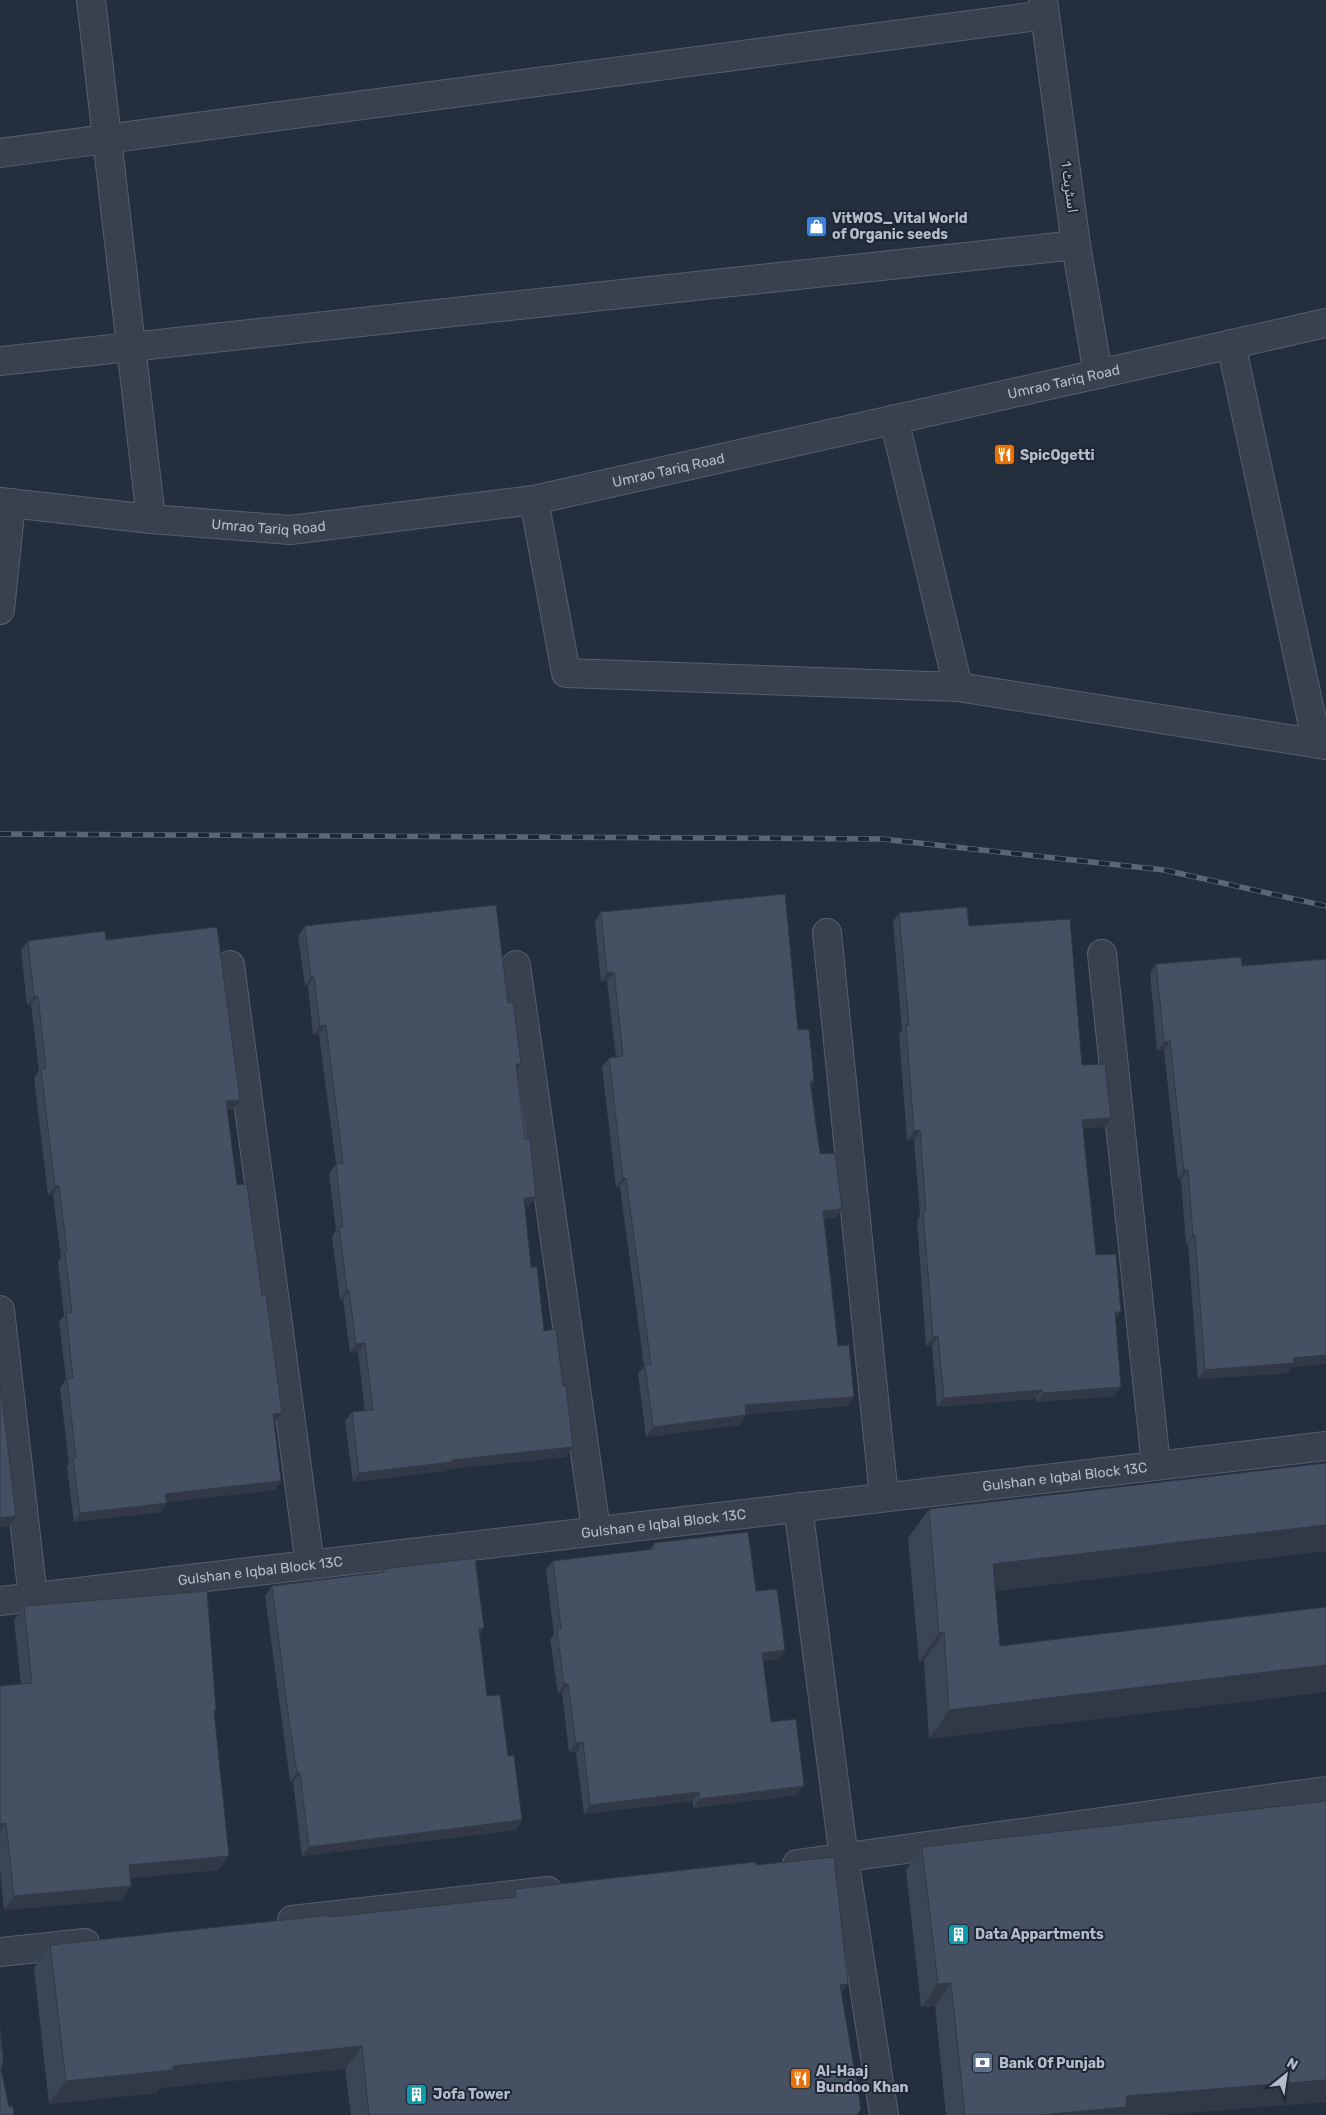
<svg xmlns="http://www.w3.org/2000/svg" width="1326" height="2115" font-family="Rubik,Vazirmatn,sans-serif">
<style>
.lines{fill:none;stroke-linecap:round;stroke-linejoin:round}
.minor-casing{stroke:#565f6c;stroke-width:30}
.tertiary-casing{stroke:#565f6c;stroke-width:30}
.minor{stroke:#38414e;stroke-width:28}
.tertiary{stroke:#38414e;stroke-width:28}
.rail-casing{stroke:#5a6575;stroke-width:5.5}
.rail{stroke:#1d2633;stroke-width:4;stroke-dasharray:11;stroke-linecap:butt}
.wall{fill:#3b4654}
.shaded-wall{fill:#303945}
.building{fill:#455162;stroke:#303945}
.labels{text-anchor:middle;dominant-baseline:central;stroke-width:4;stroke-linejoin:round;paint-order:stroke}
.street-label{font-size:14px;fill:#b4bcc9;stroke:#1d2633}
.poi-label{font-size:14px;font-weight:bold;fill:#b4bcc9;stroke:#1d2633;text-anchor:start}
</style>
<rect width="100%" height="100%" fill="#242f3e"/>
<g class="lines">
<defs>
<g id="minor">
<polyline points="91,0 151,519"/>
<polyline points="1043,0 1076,245 1098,374"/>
<polyline points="0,153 1045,15"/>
<polyline points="1231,344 1317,744"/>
<polyline points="0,361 1076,245"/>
<polyline points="894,419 958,687"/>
<polyline points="534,500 566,673 958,687 1326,745"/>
<polyline points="0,610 11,503"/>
<polyline points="827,933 884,1497"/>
<polyline points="1102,954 1156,1465"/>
<polyline points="230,965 310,1565"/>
<polyline points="516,965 596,1530"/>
<polyline points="0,1310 33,1597"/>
<polyline points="798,1507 844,1858 884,2115"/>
<path id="s1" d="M0,1601L1326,1446"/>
<polyline points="797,1864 1326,1791"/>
<polyline points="292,1920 548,1891"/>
<polyline points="0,1952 85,1943"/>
</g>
<g id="tertiary">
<path id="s2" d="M0,502L151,519L290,530L534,500L1326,323"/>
</g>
</defs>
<use href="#minor" class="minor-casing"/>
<use href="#tertiary" class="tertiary-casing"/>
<use href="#minor" class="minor"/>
<use href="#tertiary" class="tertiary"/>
<defs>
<polyline id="rail" points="0,834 882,839 1164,870 1326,906"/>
</defs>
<use href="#rail" class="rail-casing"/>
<use href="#rail" class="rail"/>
</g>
<g class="wall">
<polygon points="601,912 798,1030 814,1081 811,1085 820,1154 836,1218 824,1219 838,1346 847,1406 746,1414 746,1415 740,1425 646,1437 638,1374 644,1366 620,1187 616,1187 602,1067 609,1058 616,1057 607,982 601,982 595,921"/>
<polygon points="899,913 969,926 1082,1065 1111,1118 1105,1127 1083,1128 1096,1255 1115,1319 1121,1387 1114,1396 1036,1402 1036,1399 937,1407 932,1346 926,1346 917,1221 920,1216 914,1140 907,1140 899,1034 902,1031 893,922"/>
<polygon points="305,926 508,1003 517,1070 530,1206 525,1206 531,1267 544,1331 563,1386 573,1447 566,1457 448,1469 446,1471 353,1482 345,1421 352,1412 365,1411 358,1352 350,1353 343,1299 340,1300 332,1237 336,1231 329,1174 336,1164 319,1035 313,1035 308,986 305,986 298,936"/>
<polygon points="106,940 240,1100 233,1109 227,1110 237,1185 262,1295 282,1413 275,1422 274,1423 281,1481 275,1490 167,1502 160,1512 74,1522 67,1467 69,1464 60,1388 66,1379 59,1322 64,1315 58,1262 61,1258 53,1195 48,1195 34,1078 39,1071 31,1005 27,1005 21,950 28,941"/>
<polygon points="1326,959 1326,1364 1291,1367 1287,1373 1198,1379 1188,1244 1186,1244 1181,1179 1178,1179 1164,1051 1157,1051 1150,973 1156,964 1242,966"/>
<polygon points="929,1509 1326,1551 995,1591 1000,1646 929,1739 924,1661 919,1662 908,1538"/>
<polygon points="654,1543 756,1591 785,1650 779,1659 763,1661 771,1722 798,1795 693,1808 693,1801 584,1814 576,1752 569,1752 562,1693 558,1694 550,1639 554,1634 546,1570 553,1561 649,1550"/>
<polygon points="384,1569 480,1634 487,1696 508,1756 522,1820 516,1830 302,1856 293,1782 290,1782 283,1729 265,1596 272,1586 381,1573"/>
<polygon points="24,1606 215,1713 219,1870 131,1878 131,1886 122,1900 4,1910 0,1870 0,1686 21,1684 14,1620"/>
<polygon points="922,1847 1165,2115 946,2115 935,2006 921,2007 906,1870"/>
<polygon points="756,1865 848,1984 841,1993 857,2115 351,2115 345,2069 160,2088 157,2093 49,2104 34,1968 50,1945 509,1898 515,1889"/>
</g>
<g class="shaded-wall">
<polygon points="614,972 607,982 601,982 607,973"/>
<polygon points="311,977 314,977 308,986 305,986"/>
<polygon points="34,996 38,996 31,1005 27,1005"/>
<polygon points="326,1025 319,1035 313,1035 320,1026"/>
<polygon points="1170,1041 1164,1051 1157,1051 1164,1042"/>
<polygon points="516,1064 521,1064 515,1073"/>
<polygon points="240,1100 233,1109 220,1111 226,1101"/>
<polygon points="1111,1118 1105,1127 1075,1129 1082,1120"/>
<polygon points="920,1130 914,1140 907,1140 914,1131"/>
<polygon points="1184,1170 1188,1170 1181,1179 1178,1179"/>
<polygon points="623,1178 626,1178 620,1187 616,1187"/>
<polygon points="55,1186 59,1186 53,1195 48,1195"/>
<polygon points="536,1197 530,1206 518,1207 524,1198"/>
<polygon points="842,1209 836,1218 817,1220 823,1211"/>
<polygon points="1193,1235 1195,1235 1188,1244 1186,1244"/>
<polygon points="347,1290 349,1290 343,1299 340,1300"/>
<polygon points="1115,1312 1121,1312 1114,1321"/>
<polygon points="938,1336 932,1346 926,1346 933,1337"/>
<polygon points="365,1343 358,1352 350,1353 356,1344"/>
<polygon points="1326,1355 1326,1364 1291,1367 1287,1373 1198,1379 1205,1370 1293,1358"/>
<polygon points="1121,1387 1114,1396 1036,1402 1043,1393"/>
<polygon points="1042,1390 1036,1399 937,1407 944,1398"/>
<polygon points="854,1397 847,1406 738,1414 745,1405"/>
<polygon points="282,1413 275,1422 266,1423 273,1414"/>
<polygon points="746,1415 740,1425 646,1437 653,1427"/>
<polygon points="573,1447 566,1457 448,1469 446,1471 353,1482 359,1473 452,1460"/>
<polygon points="281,1481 275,1490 159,1503 165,1494"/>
<polygon points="167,1503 160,1512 74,1522 80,1513"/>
<polygon points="16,1516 9,1526 0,1527 0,1518"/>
<polygon points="1326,1525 1326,1551 973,1593 993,1564"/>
<polygon points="484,1628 477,1637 479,1629"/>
<polygon points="944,1632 924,1661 919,1662 939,1633"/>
<polygon points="785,1650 779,1659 756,1662 762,1653"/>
<polygon points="1326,1665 1326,1692 929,1739 949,1710"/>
<polygon points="564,1684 568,1684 562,1693 558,1694"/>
<polygon points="583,1742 576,1752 569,1752 576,1743"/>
<polygon points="297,1773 300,1773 293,1782 290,1782"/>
<polygon points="804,1786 798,1795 693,1808 700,1799"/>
<polygon points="699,1792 693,1801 584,1814 590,1805"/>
<polygon points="522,1820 516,1830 302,1856 309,1847"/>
<polygon points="6,1823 0,1832 0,1824"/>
<polygon points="229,1856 219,1870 119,1879 129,1865"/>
<polygon points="131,1886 122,1900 4,1910 14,1896"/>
<polygon points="951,1983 935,2006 921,2007 938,1984"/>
<polygon points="848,1984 832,2007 840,1985"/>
<polygon points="362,2046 345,2069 160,2088 157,2093 49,2104 66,2081 173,2066"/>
<polygon points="1326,2080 1326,2102 1165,2115 1041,2115 1126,2096"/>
</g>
<g class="building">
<polygon points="785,894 798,1030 809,1029 814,1081 810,1081 820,1154 835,1153 842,1209 823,1211 838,1346 849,1345 854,1397 745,1405 746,1415 653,1427 645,1365 651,1364 626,1178 623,1178 609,1058 623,1056 614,972 607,973 601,912"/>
<polygon points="496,905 508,1003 513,1002 514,1009 521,1064 516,1064 525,1139 530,1138 536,1197 524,1198 531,1267 537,1267 544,1331 556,1329 563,1386 566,1386 573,1447 452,1460 452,1462 359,1473 352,1412 373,1410 365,1343 356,1344 349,1290 347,1290 339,1228 343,1227 336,1164 343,1163 326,1025 320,1026 314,977 311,977 305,926"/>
<polygon points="967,907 969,926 1070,919 1082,1065 1105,1064 1111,1118 1082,1120 1096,1255 1116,1254 1121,1312 1115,1312 1121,1387 1043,1393 1042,1390 944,1398 938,1336 933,1337 923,1212 926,1211 920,1130 914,1131 906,1025 909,1025 899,913"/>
<polygon points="217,927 240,1100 226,1101 237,1185 247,1184 262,1295 266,1295 282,1413 273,1414 281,1481 165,1494 167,1503 80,1513 73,1458 76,1458 67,1378 73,1378 66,1313 72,1312 65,1252 67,1252 59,1186 55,1186 41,1069 46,1068 38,996 34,996 28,941 105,931 106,940"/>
<polygon points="1241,957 1242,966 1326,959 1326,1355 1293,1358 1294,1363 1205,1370 1195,1235 1193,1235 1188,1170 1184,1170 1170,1041 1164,1042 1156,964"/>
<polygon points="0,1381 16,1516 0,1518"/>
<polygon points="1326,1463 1326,1525 993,1564 1000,1646 1326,1607 1326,1665 949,1710 944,1632 939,1633 929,1509"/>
<polygon points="748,1532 756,1591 777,1589 785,1650 762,1653 771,1722 796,1719 804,1786 700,1799 699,1792 590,1805 583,1742 576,1743 568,1684 564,1684 557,1630 561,1629 553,1561 654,1549 654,1543"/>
<polygon points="475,1558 484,1628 479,1629 487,1696 500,1695 508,1756 514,1755 522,1820 309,1847 300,1773 297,1773 289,1720 272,1586 384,1572 384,1569"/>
<polygon points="207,1591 216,1710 214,1711 229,1856 129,1865 131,1886 14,1896 6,1823 0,1824 0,1686 32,1683 24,1606"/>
<polygon points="1326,1801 1326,2080 1126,2096 1127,2107 1041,2115 965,2115 951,1983 938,1984 922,1847"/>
<polygon points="834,1857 848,1984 840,1985 861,2109 857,2115 369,2115 362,2046 173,2066 173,2070 66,2081 50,1945 330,1915 330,1917 516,1897 515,1889 755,1862 756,1865"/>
<polygon points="0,2028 3,2060 1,2070 9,2107 13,2106 14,2115 0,2115"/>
</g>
<defs>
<symbol id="shop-square" viewBox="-11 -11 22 22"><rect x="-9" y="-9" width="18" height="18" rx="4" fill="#3f7fe0" stroke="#1d2633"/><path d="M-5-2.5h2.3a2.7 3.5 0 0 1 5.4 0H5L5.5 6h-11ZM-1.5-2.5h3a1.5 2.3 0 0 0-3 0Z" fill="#fff"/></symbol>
<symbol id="restaurant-square" viewBox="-11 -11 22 22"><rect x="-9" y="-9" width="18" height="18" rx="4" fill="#e8710a" stroke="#1d2633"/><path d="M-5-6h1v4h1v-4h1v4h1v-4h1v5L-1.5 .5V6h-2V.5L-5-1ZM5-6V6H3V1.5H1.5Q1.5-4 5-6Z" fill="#fff"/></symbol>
<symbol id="building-square" viewBox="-11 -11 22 22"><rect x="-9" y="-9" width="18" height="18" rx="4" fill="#0f9aa8" stroke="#1d2633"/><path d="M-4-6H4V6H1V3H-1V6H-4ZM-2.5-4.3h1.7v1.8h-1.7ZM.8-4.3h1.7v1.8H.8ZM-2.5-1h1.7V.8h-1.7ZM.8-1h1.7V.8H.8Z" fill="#fff"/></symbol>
<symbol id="bank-square" viewBox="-11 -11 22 22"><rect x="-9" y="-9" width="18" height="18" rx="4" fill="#5c6f8a" stroke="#1d2633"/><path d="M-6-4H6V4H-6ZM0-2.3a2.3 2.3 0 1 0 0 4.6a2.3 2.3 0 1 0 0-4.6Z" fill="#fff"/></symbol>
</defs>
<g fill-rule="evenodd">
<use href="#shop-square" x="804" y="214" width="25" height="25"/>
<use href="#restaurant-square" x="992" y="442" width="25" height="25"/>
<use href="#building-square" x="946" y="1922" width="25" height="25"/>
<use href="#bank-square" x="970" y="2050" width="25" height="25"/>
<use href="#restaurant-square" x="788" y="2066" width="25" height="25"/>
<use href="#building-square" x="404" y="2082" width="25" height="25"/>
</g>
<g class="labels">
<g class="street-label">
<text transform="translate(1069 187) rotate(82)">اسٹریٹ 1</text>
<text stroke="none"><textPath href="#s2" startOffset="1080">Umrao Tariq Road</textPath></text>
<text stroke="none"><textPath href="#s2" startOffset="675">Umrao Tariq Road</textPath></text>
<text stroke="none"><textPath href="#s2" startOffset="270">Umrao Tariq Road</textPath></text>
<text stroke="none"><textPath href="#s1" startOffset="1072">Gulshan e Iqbal Block 13C</textPath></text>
<text stroke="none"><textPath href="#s1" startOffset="668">Gulshan e Iqbal Block 13C</textPath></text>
<text stroke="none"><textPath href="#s1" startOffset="262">Gulshan e Iqbal Block 13C</textPath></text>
</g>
<g class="poi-label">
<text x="832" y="218">VitWOS_Vital World<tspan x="832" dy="16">of Organic seeds</tspan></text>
<text x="1020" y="455">SpicOgetti</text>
<text x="975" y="1934">Data Appartments</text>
<text x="999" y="2063">Bank Of Punjab</text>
<text x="816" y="2071">Al-Haaj<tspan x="816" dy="16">Bundoo Khan</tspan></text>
<text x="433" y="2094">Jofa Tower</text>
</g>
</g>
<g transform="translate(1286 2075) rotate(30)" stroke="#1d2633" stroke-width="4" paint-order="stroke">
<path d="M0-4L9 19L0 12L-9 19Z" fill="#b4bcc9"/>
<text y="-8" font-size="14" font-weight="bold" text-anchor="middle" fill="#b4bcc9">N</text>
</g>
</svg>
